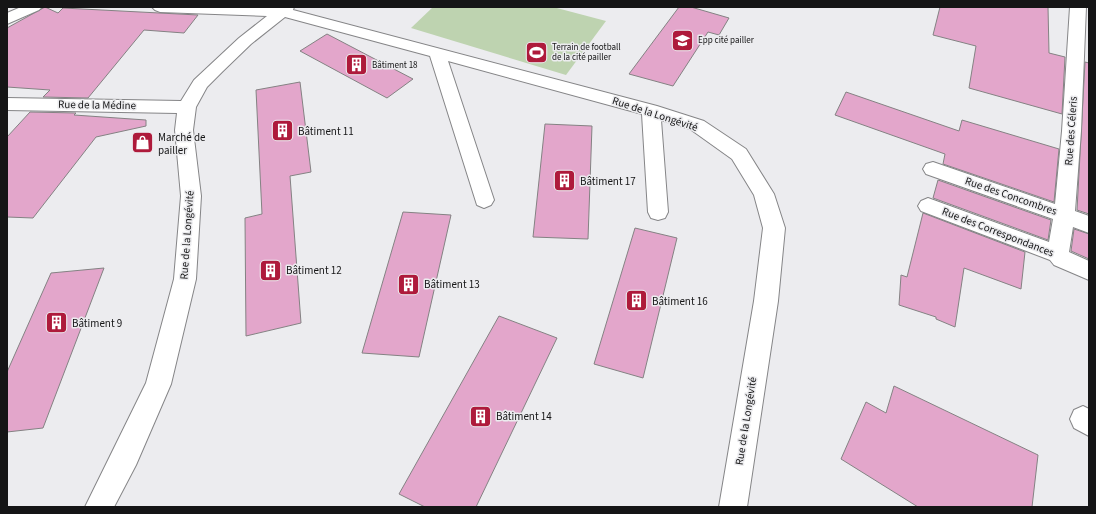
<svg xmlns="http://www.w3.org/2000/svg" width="1096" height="514" font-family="'Source Sans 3',sans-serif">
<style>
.green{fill:#bed3b0}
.building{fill:#e3a6cb;stroke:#848283}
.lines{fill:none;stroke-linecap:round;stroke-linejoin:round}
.minor-casing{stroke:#858587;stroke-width:2}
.minor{fill:#fff;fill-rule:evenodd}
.labels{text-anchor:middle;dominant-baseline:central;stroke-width:3;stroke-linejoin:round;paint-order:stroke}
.far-poi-label{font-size:9px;fill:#151516;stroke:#ececef;text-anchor:start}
.street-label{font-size:11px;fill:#151516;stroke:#ececef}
.poi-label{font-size:11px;fill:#151516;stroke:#ececef;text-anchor:start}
</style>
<rect width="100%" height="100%" fill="#ececef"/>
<polygon class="green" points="433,7 553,7 606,21 566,75 411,28"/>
<g class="building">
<polygon points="45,7 58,13 63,8 198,15 184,33 144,30 88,98 43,97 50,90 7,87 7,28"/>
<polygon points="679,7 691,7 729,18 719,35 708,32 673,86 629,74"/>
<polygon points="940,7 1048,7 1049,53 1065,57 1062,114 969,88 976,46 933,35"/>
<polygon points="327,34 413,79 387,98 300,51"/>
<polygon points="1085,62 1089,63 1089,214 1077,210"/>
<polygon points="300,82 311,172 290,176 301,323 246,336 245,218 262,214 256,90"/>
<polygon points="846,92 959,131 962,120 1059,149 1054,202 943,164 945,154 835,115"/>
<polygon points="30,112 76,113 74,115 146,120 146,126 96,137 33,218 7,217 7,137"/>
<polygon points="545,124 592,126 588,239 533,237"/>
<polygon points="938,180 1051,220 1048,240 933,198"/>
<polygon points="403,212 451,215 419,357 362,353"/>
<polygon points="923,213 1025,252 1021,289 964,268 955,327 936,319 936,317 899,305 901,275 907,277"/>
<polygon points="635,228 677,238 643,378 594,364"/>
<polygon points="1074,229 1089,234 1089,259 1071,251"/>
<polygon points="104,268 43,428 7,432 7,372 51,273"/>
<polygon points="499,316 557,338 476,507 425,507 399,494"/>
<polygon points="894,386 1038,455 1032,507 918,507 841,459 866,402 886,413"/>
</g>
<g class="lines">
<defs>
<g id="minor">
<polygon points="21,7 42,7 39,10 7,24 7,13"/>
<polygon points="152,7 294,7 293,10 657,106 704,121 746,149 774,194 785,228 778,301 747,507 719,507 754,301 763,228 754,195 732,159 690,129 661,120 668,212 665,218 658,220 651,218 648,212 642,114 448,61 494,200 491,205 484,208 477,205 430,56 285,17 251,44 223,71 207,87 196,107 193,130 201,196 196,279 171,384 136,465 114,507 85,507 146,383 174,279 181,196 175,130 177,113 7,110 7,98 181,101 194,80 239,38 267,16 160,12 155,10"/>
<polygon points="1070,7 1086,7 1081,131 1075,211 1089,216 1089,233 1073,227 1069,252 1089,261 1089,280 1054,265 1050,260 921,211 918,206 921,201 928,198 1049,242 1053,219 926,174 923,169 926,164 933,162 1055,204 1062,131"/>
<polygon points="1083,406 1089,409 1089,436 1074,428 1070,419 1074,410"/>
</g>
</defs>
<use href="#minor" class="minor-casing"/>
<use href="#minor" class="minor"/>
</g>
<defs>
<symbol id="school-square" viewBox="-11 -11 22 22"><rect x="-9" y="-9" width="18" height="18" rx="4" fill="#ae1a3b" stroke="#ececef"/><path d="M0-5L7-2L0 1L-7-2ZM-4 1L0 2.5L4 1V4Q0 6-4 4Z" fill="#fff"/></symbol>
<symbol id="stadium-square" viewBox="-11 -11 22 22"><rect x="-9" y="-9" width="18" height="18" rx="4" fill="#ae1a3b" stroke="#ececef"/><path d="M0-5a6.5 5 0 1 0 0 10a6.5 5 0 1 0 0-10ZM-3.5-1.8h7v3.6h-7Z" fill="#fff"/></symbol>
<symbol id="building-square" viewBox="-11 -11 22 22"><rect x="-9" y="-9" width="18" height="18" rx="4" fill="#ae1a3b" stroke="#ececef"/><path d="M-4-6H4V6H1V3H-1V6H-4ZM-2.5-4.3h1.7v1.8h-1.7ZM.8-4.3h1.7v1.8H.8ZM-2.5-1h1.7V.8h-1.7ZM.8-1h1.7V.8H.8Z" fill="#fff"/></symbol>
<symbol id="shop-square" viewBox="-11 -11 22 22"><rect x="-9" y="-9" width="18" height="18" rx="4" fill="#ae1a3b" stroke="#ececef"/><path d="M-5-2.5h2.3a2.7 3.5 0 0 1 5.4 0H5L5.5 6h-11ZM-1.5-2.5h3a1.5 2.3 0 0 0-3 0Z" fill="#fff"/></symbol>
</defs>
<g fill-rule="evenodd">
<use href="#school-square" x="670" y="28" width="25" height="25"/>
<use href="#stadium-square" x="524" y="40" width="25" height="25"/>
<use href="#building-square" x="344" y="52" width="25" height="25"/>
<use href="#building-square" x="270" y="118" width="25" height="25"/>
<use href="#shop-square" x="130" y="130" width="25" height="25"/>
<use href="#building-square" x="552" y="168" width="25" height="25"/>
<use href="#building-square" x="258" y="258" width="25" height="25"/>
<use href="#building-square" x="396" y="272" width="25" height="25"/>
<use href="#building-square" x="624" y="288" width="25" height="25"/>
<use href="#building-square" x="44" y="310" width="25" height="25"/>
<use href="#building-square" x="468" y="404" width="25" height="25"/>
</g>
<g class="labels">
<g class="far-poi-label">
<text x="698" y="40">Epp cité pailler</text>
<text x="552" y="47">Terrain de football<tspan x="552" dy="10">de la cité pailler</tspan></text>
<text x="372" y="65">Bâtiment 18</text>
</g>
<g class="street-label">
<text transform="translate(97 105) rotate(1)">Rue de la Médine</text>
<text transform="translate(655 114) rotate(18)">Rue de la Longévité</text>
<text transform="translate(1071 131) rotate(-86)">Rue des Céleris</text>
<text transform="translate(1011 196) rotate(19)">Rue des Concombres</text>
<text transform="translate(998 232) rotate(21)">Rue des Correspondances</text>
<text transform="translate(187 235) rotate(-86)">Rue de la Longévité</text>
<text transform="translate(746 421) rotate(-81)">Rue de la Longévité</text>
</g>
<g class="poi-label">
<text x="298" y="131">Bâtiment 11</text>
<text x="158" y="137">Marché de<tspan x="158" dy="13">pailler</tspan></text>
<text x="580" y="181">Bâtiment 17</text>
<text x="286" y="270">Bâtiment 12</text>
<text x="424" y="284">Bâtiment 13</text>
<text x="652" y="301">Bâtiment 16</text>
<text x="72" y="323">Bâtiment 9</text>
<text x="496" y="416">Bâtiment 14</text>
</g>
</g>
<rect width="1096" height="514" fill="none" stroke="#151516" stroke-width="16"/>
</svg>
